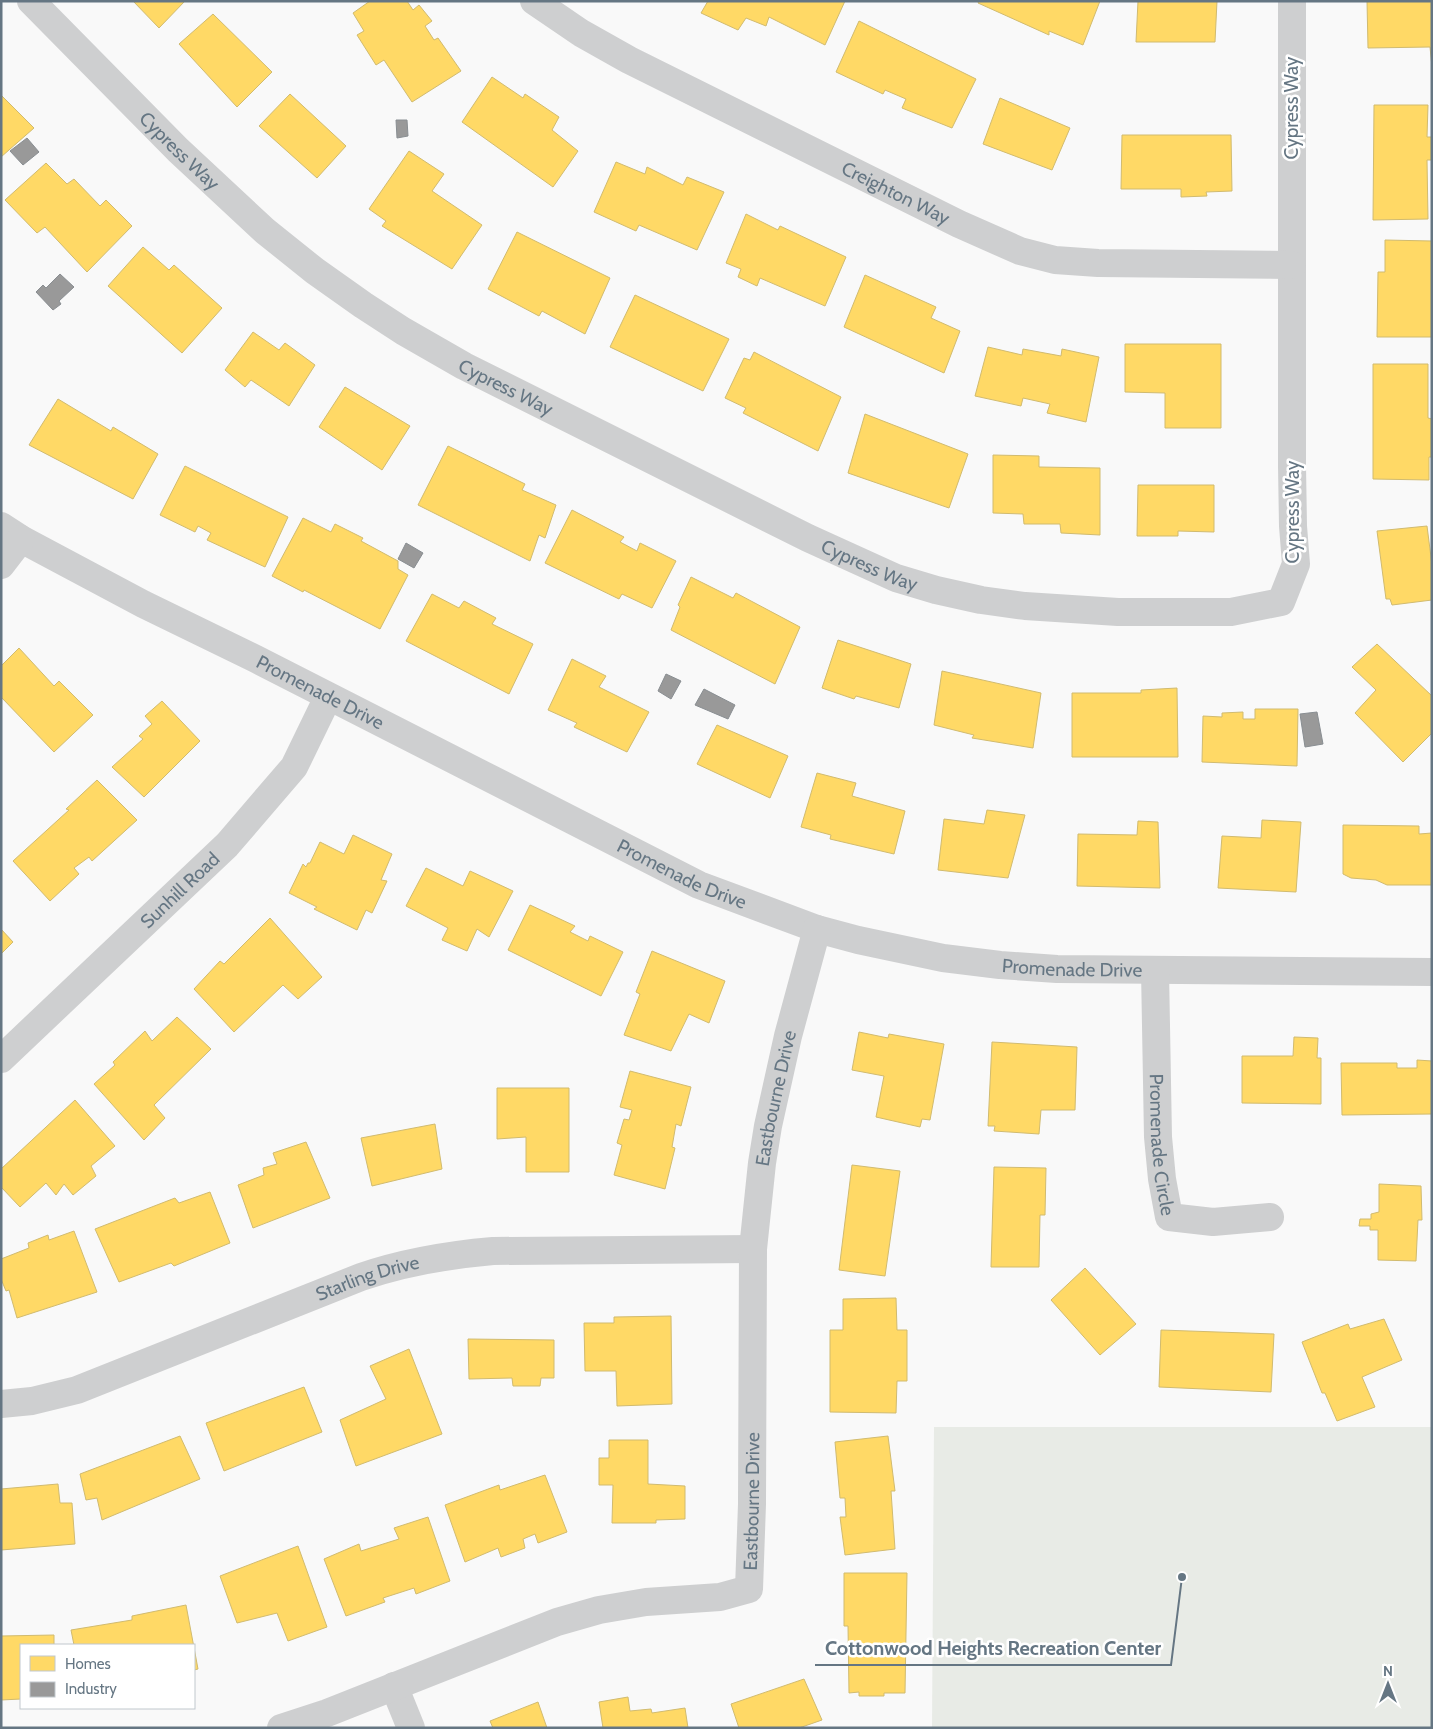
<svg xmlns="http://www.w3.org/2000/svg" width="1433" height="1729" font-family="Cabin,sans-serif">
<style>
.green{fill:#e8ebe6}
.homes{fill:#ffd966;stroke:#d1bb6f}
.industry{fill:#999;stroke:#898e92}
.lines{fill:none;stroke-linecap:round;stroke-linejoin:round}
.minor{stroke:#cecfd0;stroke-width:28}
.labels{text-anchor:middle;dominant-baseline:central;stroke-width:5;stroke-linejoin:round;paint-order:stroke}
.street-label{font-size:19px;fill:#657683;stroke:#fff}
.leader{fill:none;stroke:#657683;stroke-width:2}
.callout-dot{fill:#657683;stroke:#fff;stroke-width:2}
.callout-label{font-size:20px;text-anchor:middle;font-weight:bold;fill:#657683;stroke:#fff;stroke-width:5;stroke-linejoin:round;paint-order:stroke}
</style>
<rect width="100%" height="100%" fill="#f9f9f9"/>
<polygon class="green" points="934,1427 1432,1427 1432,1728 932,1728"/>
<g class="homes">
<polygon points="133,1 185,1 159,28"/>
<polygon points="370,1 407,1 413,10 419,5 432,21 425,26 434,40 438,38 461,71 412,102 384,60 376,65 357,35 364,31 353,13"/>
<polygon points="708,1 845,1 825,45 769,17 766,26 746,18 738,30 701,13"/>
<polygon points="979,1 1100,1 1083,45 1049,31 1049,35 978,3"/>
<polygon points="1138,1 1217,1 1215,42 1136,42"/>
<polygon points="1367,1 1432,1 1432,67 1430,47 1368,48"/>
<polygon points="213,14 272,72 237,107 179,44"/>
<polygon points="859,21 976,79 952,128 902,108 906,99 885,90 883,94 836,72"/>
<polygon points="492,77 523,98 525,94 559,117 552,130 578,151 553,187 462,122"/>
<polygon points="290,94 346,146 317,178 259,126"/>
<polygon points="1,95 34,128 1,157"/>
<polygon points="1000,98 1070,128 1052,170 983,144"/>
<polygon points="1374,105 1428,105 1427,137 1432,137 1432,160 1427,160 1428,219 1373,220"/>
<polygon points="1122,135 1231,135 1232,191 1206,192 1207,196 1181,197 1181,189 1121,189"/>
<polygon points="409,151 444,174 432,191 482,225 452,269 382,226 386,221 369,209"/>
<polygon points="616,162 645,174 647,167 683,185 687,177 724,192 697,250 639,225 636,231 594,212"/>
<polygon points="46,163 67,184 74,179 100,206 106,200 132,226 87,272 45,227 37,233 5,200"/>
<polygon points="746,214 778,230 780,226 846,257 825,306 760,278 757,286 738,277 741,269 726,263"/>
<polygon points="517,232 610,278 585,334 542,311 539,316 488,289"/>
<polygon points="1385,240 1432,241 1432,337 1377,337 1378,272 1385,272"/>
<polygon points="143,247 169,270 174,265 222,308 182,353 108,286"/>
<polygon points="865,275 936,307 931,318 960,331 944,373 844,327"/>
<polygon points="635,295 729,339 703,391 610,347"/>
<polygon points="253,332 279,350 285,343 315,365 289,406 251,380 245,387 225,370"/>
<polygon points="1125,344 1221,344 1221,428 1165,428 1165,393 1125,392"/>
<polygon points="988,347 1022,355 1023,349 1061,356 1062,349 1099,357 1086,422 1047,413 1050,404 1023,398 1021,406 975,396"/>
<polygon points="754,352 841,397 818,451 743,413 746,408 725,398 744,358 750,360"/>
<polygon points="1373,364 1428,364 1428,418 1432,419 1432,457 1429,457 1429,480 1373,479"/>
<polygon points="345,387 410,426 382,470 319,427"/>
<polygon points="58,399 111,431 113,427 158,454 133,499 29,445"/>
<polygon points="865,414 968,454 949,508 848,473"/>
<polygon points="448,446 525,484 522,490 556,505 545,538 539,535 530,561 418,505"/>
<polygon points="993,455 1039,456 1039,467 1100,468 1100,535 1061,533 1060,524 1024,524 1023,514 993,513"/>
<polygon points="185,466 288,517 265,567 207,540 211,533 198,526 195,532 160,515"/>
<polygon points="1138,485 1214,485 1214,532 1178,531 1178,536 1137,536"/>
<polygon points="572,510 624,537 620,542 637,551 640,543 676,561 652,608 622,594 619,599 545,563"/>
<polygon points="303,518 331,532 335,524 363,538 361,541 398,561 398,569 408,575 380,629 304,590 303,592 272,576"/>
<polygon points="1427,526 1432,565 1432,600 1392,605 1390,599 1386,599 1377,531"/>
<polygon points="691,577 733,598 736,593 800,627 775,684 671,630 680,607 678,605"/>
<polygon points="432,594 459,608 464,601 496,618 492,624 533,644 509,694 406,641"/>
<polygon points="838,640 911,664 899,708 856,696 854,699 822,688"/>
<polygon points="1377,644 1432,696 1432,733 1403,762 1355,713 1376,690 1352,667"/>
<polygon points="19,648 54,686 59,681 93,715 54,752 1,697 1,666"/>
<polygon points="572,659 606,676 599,687 649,712 627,752 574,727 577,723 548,710"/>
<polygon points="942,671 1041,693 1033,748 972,738 974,735 934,725"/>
<polygon points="1177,688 1178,757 1072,757 1072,693 1141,693 1141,690"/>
<polygon points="162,701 200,741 144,797 112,767 143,739 139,736 152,724 145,716"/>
<polygon points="1255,709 1298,709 1297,766 1202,762 1203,716 1222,717 1222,713 1243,712 1243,719 1255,719"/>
<polygon points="717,725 788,756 770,798 697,764"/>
<polygon points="817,773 856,783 852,796 905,811 894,854 830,839 831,835 801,827"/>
<polygon points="97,780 137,820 92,861 89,857 74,868 79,874 50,901 13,861 69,810 66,809"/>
<polygon points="987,810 1025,815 1008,878 938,870 944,819 984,824"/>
<polygon points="1262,820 1301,822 1296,892 1218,888 1222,836 1261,838"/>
<polygon points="1138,821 1158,822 1160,888 1077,886 1078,834 1137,835"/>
<polygon points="1343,825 1419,826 1419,834 1432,833 1432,885 1387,885 1376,880 1351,878 1343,874"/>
<polygon points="353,835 392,854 381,880 387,881 372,913 366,910 357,930 314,909 317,907 289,893 303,864 306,867 308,863 310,863 320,842 344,854"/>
<polygon points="426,868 463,886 470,871 513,891 489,937 477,929 467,951 442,940 448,928 406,906"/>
<polygon points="530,905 575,926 570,932 588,941 590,936 623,952 601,996 508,950"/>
<polygon points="270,918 322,977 298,999 283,985 234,1032 194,989 220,961 224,964"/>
<polygon points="1,929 13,942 1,954"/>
<polygon points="652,951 725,981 709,1023 689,1014 671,1051 624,1035 640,994 636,992"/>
<polygon points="177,1017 211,1049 154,1105 165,1118 144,1140 94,1084 115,1065 113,1062 145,1031 152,1041"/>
<polygon points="859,1032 888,1038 889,1034 944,1044 930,1120 922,1119 920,1127 876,1117 884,1076 852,1070"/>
<polygon points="1294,1037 1318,1038 1317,1058 1321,1058 1321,1104 1242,1103 1242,1056 1293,1056"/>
<polygon points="992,1042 1077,1047 1075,1110 1041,1110 1039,1134 994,1131 995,1126 988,1126"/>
<polygon points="1417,1060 1432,1061 1432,1114 1342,1115 1341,1063 1397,1063 1397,1068 1417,1068"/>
<polygon points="630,1071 691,1087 681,1126 676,1124 672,1147 675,1148 665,1189 614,1175 622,1145 617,1143 624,1119 629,1120 632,1110 620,1107"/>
<polygon points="497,1088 569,1088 569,1172 526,1172 526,1137 497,1139"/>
<polygon points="75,1100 115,1146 91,1166 96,1176 73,1195 64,1184 56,1195 46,1183 20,1207 1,1187 1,1169"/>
<polygon points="435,1124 442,1169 372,1186 361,1138"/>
<polygon points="306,1142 330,1198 253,1228 238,1185 264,1175 263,1168 277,1164 273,1153"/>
<polygon points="852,1165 900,1171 885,1276 839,1270"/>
<polygon points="994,1167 1046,1168 1045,1215 1040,1215 1039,1267 991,1267"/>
<polygon points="1379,1184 1421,1186 1422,1220 1418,1220 1416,1261 1378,1260 1378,1230 1370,1230 1370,1226 1359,1226 1360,1219 1371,1219 1371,1214 1379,1212"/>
<polygon points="210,1192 230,1243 174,1266 171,1263 119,1282 95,1229 175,1198 179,1203"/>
<polygon points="74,1231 97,1292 17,1318 9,1290 6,1291 1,1279 1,1259 29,1248 28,1243 48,1235 49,1240"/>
<polygon points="1085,1268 1136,1324 1100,1355 1051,1300"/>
<polygon points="896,1298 897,1330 907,1330 907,1381 897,1381 896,1413 830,1412 830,1330 843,1330 843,1299"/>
<polygon points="671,1316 672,1404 617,1406 616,1371 585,1371 584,1323 614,1323 614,1317"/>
<polygon points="1384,1319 1402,1360 1362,1377 1375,1407 1337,1421 1325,1393 1322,1393 1302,1342 1348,1324 1350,1329"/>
<polygon points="1161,1330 1274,1334 1271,1392 1159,1387"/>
<polygon points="468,1339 554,1340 554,1378 541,1378 540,1386 513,1386 512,1378 469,1379"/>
<polygon points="409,1349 442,1434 356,1466 340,1420 386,1399 370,1366"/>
<polygon points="304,1387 322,1432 224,1471 206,1423"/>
<polygon points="180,1436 200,1479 102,1520 97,1498 86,1500 80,1474"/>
<polygon points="888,1436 895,1491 891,1491 895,1549 845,1555 840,1517 846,1517 845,1498 840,1498 835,1442"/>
<polygon points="609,1440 648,1440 648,1484 685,1486 685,1519 656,1520 656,1523 612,1523 613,1485 599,1485 599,1458 609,1458"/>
<polygon points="545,1475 567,1532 538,1543 535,1534 523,1539 525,1548 501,1557 498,1548 465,1562 445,1505 499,1485 500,1490"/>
<polygon points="58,1484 60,1503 72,1503 75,1544 1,1550 1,1489"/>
<polygon points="428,1517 450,1581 416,1594 414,1588 383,1598 385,1602 346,1616 324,1559 359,1544 361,1551 399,1539 394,1528"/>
<polygon points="298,1546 327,1627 288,1641 277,1613 237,1623 220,1576"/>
<polygon points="844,1573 907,1573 905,1693 884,1693 884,1696 859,1696 859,1692 849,1693 848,1626 844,1626"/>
<polygon points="186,1605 198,1669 194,1670 194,1645 74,1645 71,1630 132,1620 132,1616"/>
<polygon points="54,1635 54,1645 21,1645 21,1699 1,1700 1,1636"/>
<polygon points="804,1679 822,1720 799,1728 739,1728 731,1704"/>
<polygon points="628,1697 630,1711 651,1709 652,1713 685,1708 688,1728 603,1728 599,1702"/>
<polygon points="538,1702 547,1728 493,1728 490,1721"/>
</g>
<g class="industry">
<polygon points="396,120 407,120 408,136 397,138"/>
<polygon points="27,138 39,152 23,165 10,151"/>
<polygon points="60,274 74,287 59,301 61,304 53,310 36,292 43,285 46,288"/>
<polygon points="406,543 423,553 414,568 398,559"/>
<polygon points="666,674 681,681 671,699 658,691"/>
<polygon points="704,689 735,705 728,719 695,705"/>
<polygon points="1317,712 1323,744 1305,747 1300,714"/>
</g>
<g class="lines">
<g class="minor">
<path id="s1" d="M31,1L178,150L265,231L315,271L363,305L403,331L464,366L808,538L896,578L936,590L981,600L1025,606L1118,612H1231L1281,602L1296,564L1293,526L1292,466V1"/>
<path id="s2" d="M534,1L581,33L629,60L959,224L1020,251L1055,260L1098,263L1292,265"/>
<path id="s3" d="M1,526L21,539L143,604L256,659L699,885L817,929L858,940L943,958L1000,965L1057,969L1432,972"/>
<polyline points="1,565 21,539"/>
<path id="s4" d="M1155,970L1158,1137L1162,1179L1169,1217L1213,1222L1270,1217"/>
<path id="s5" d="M1,1059L227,845L294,767L328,697"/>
<path id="s6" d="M1,1404L32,1401L77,1390L361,1277C405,1262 447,1255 493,1251L753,1249"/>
<polyline points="394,1686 411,1728"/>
<path id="s7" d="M281,1728L327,1713L557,1622L599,1610L646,1602L720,1597L749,1589L752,1504L753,1249L762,1163L768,1126L788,1036L817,929"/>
</g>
</g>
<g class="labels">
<g class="street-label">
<text transform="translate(1291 108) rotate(-90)">Cypress Way</text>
<text stroke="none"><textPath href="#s1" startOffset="211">Cypress Way</textPath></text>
<text stroke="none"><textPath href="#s2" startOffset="410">Creighton Way</textPath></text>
<text stroke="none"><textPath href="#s1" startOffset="616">Cypress Way</textPath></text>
<text transform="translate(1292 512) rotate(-90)">Cypress Way</text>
<text stroke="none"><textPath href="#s1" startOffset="1021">Cypress Way</textPath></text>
<text stroke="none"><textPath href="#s3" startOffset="360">Promenade Drive</textPath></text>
<text stroke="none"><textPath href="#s3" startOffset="765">Promenade Drive</textPath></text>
<text stroke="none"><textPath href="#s5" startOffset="246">Sunhill Road</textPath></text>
<text stroke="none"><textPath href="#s3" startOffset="1170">Promenade Drive</textPath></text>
<text stroke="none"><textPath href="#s7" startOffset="984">Eastbourne Drive</textPath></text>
<text stroke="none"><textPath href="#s4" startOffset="175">Promenade Circle</textPath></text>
<text stroke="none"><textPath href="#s6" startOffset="389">Starling Drive</textPath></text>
<text stroke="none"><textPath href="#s7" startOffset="579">Eastbourne Drive</textPath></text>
</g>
</g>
<path class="leader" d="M1182 1577L1171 1665H815"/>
<circle class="callout-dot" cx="1182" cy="1577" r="5"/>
<g class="callout-label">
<text x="993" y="1655">Cottonwood Heights Recreation Center</text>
</g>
<rect width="1433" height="1729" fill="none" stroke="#657683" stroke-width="5"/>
<rect x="20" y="1644" width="175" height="65" fill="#ffffff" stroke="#c1c8cd"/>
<rect x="30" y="1656" width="25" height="15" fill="#ffd966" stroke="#c1c8cd"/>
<text x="65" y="1669" font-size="15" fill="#657683">Homes</text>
<rect x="30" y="1682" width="25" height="15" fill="#999999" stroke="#c1c8cd"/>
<text x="65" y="1694" font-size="15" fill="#657683">Industry</text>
<g transform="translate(1388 1684)" stroke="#ffffff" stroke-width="4" paint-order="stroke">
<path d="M0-4L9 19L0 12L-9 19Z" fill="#657683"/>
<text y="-8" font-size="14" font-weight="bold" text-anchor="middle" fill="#657683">N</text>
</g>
</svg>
